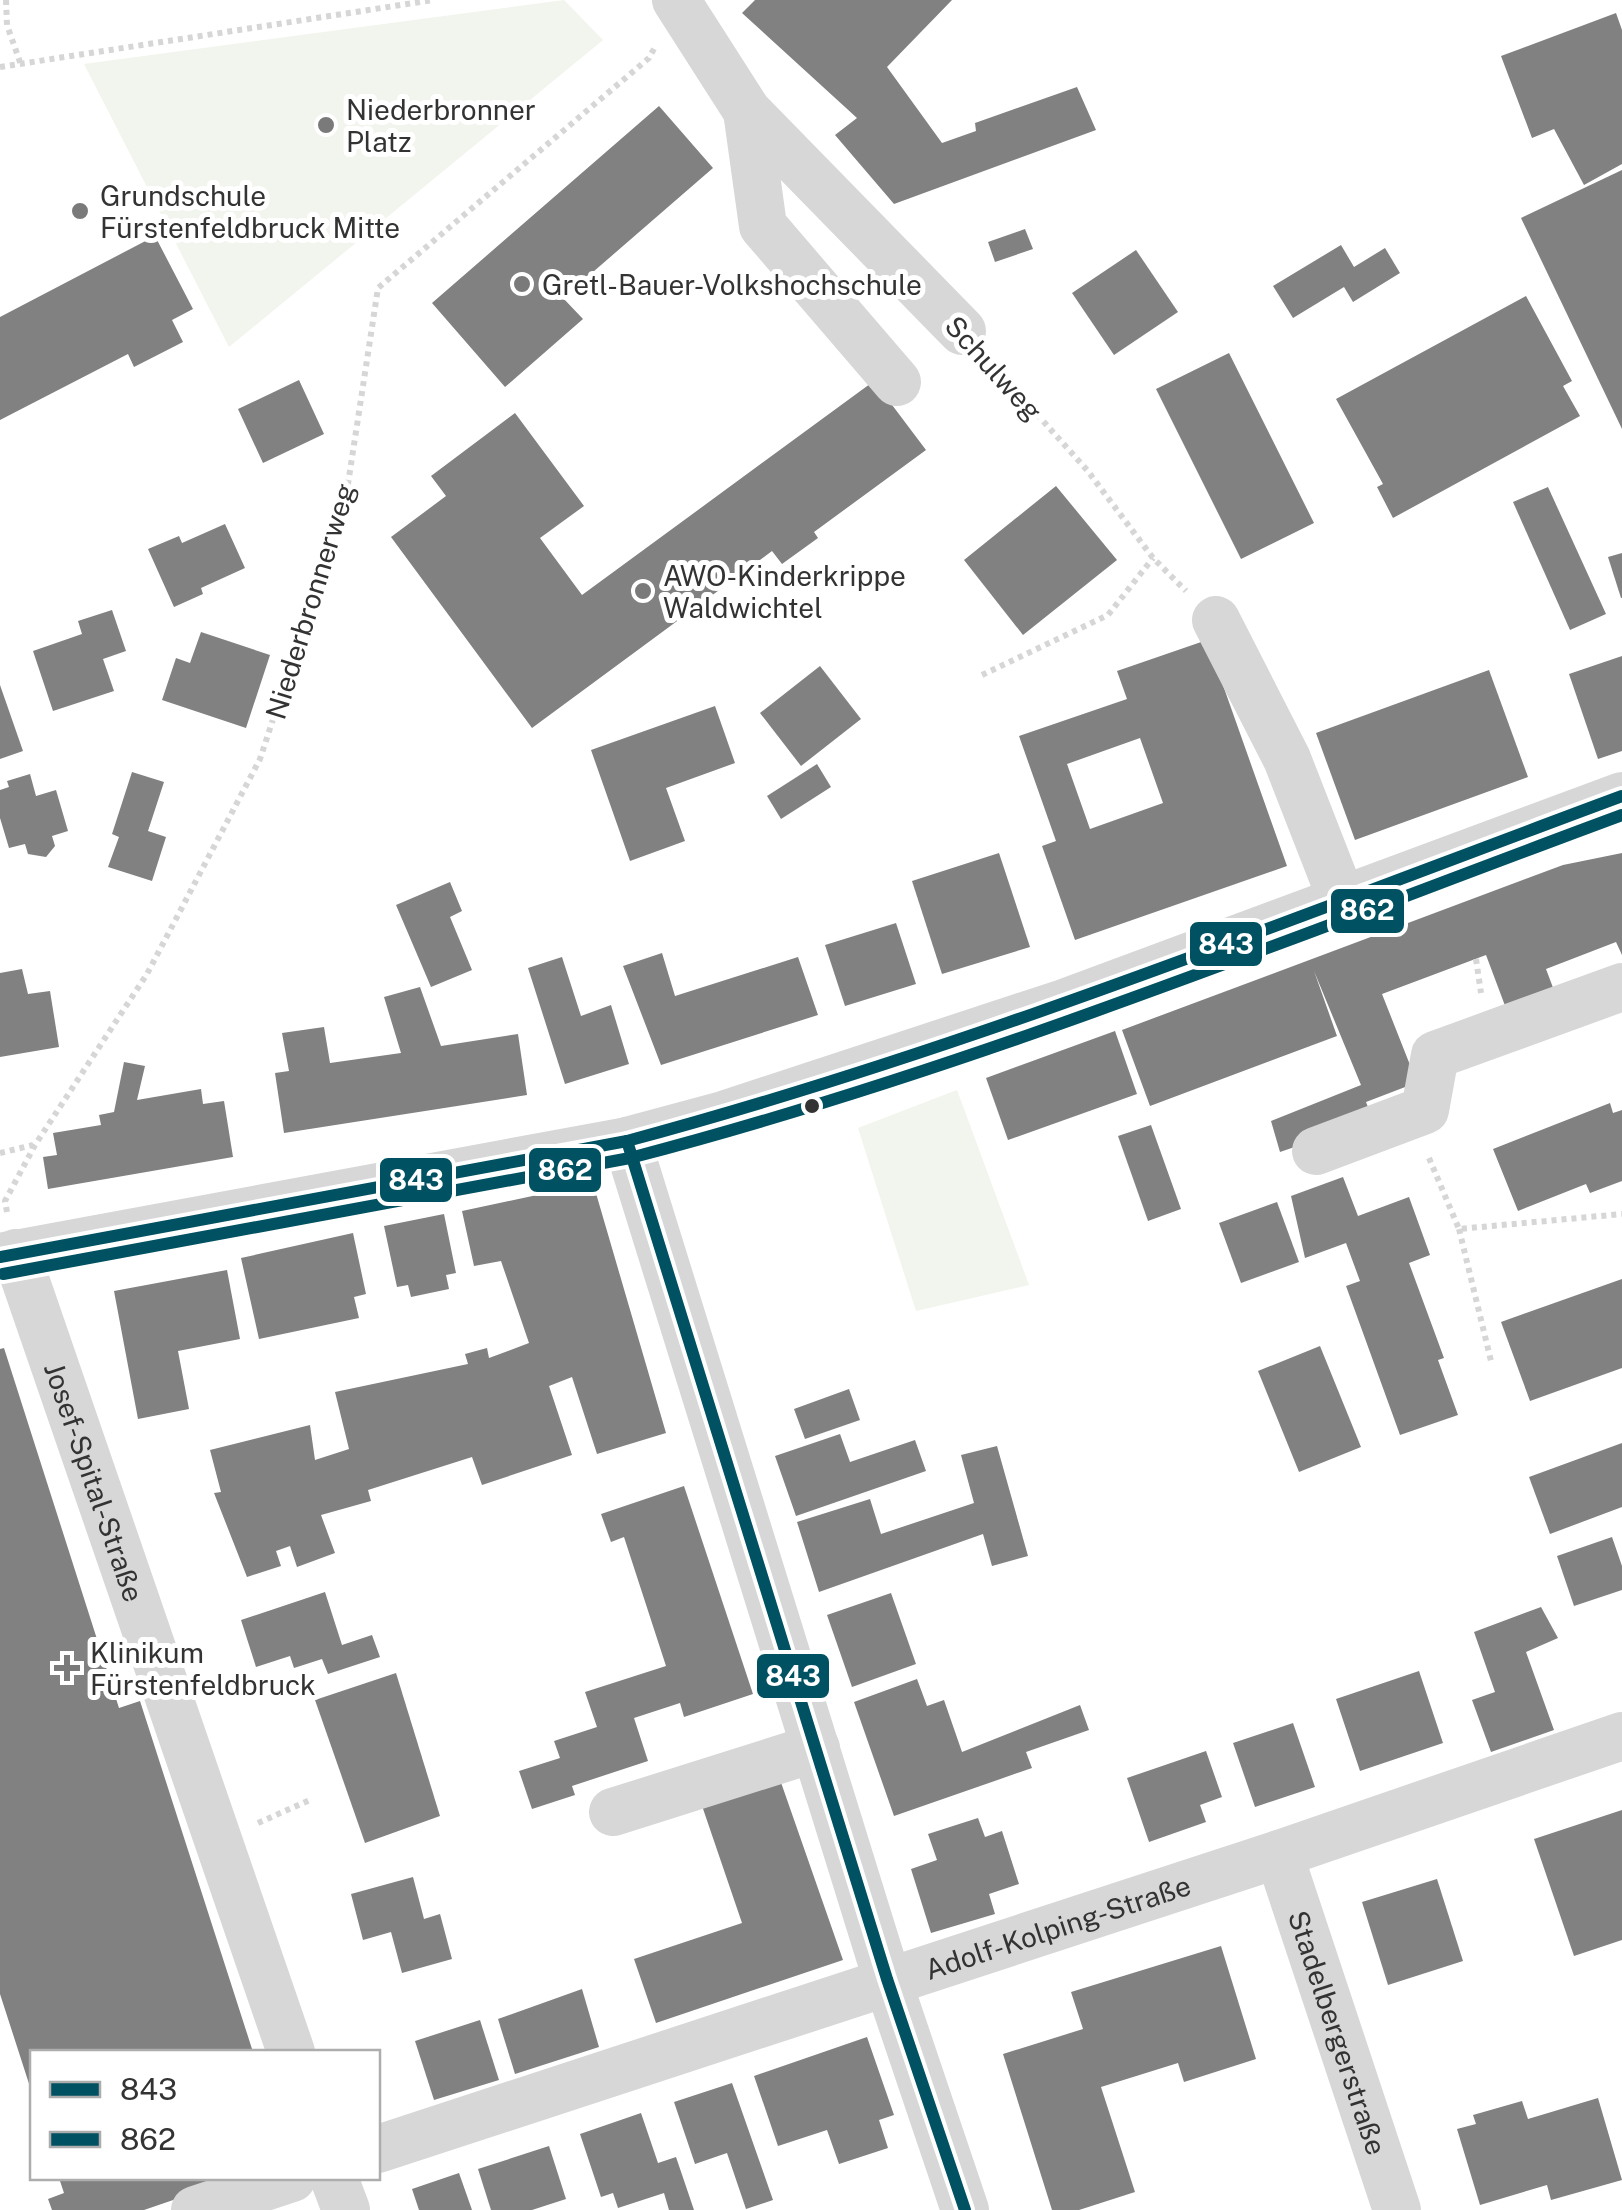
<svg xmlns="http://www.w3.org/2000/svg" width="1622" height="2210" font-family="'Public Sans',sans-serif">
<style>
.green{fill:#f1f5ed}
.building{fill:#818181;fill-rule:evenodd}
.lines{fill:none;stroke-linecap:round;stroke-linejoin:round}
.path{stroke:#d6d6d6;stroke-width:6;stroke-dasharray:5 5;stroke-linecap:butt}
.minor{stroke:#d7d7d7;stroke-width:48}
.bus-1-casing{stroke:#fff;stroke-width:20}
.bus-2-casing{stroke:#fff;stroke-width:20}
.bus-1{stroke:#005262;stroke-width:12}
.bus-2{stroke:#005262;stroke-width:12}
.poi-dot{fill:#7a7a7a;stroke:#fff;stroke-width:4}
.bus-dot{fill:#333;stroke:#fff;stroke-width:4}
.labels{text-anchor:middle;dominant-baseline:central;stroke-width:10;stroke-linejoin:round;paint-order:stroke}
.poi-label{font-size:28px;fill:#333;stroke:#fff;text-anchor:start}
.street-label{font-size:28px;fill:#333;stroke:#fff}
.line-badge{stroke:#fff;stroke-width:4}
.badge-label{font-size:28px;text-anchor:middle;font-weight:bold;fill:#fff}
</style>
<rect width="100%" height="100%" fill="#fff"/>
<g class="green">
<polygon points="564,0 603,40 229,347 84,64"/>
<polygon points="957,1090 1029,1285 916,1311 858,1128"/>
</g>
<g class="building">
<polygon points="755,0 952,0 887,67 942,143 976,131 975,123 1077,87 1096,130 894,204 835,135 857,118 742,13"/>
<polygon points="1616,13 1622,30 1622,164 1584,185 1554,129 1532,138 1501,56"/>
<polygon points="659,106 713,168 563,298 583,319 505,387 432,303"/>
<polygon points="1622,170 1622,429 1521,218"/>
<polygon points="1025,229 1033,249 995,262 988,242"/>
<polygon points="155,236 193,309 172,320 183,342 134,367 128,354 0,420 0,317"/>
<polygon points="1341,245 1354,267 1385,248 1400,273 1353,302 1344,287 1293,318 1273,286"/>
<polygon points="1136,250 1178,312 1114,355 1072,293"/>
<polygon points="1526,296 1572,381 1563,386 1580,416 1393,518 1377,487 1383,484 1336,399"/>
<polygon points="1229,353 1314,523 1241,559 1156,389"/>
<polygon points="299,380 324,434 263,463 238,409"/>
<polygon points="874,381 926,450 814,532 818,538 782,564 772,551 532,728 391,537 446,496 431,476 515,413 584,506 540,538 582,595"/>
<polygon points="1056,486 1117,560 1023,635 964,560"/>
<polygon points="1548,487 1606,614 1570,630 1513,502"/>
<polygon points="225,524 245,568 201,588 203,594 174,607 148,549 179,536 182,543"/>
<polygon points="1622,553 1622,598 1621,598 1608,557"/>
<polygon points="112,610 126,651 103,659 114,691 53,711 33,651 82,634 78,621"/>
<polygon points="201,632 270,655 246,728 162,700 176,658 190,663"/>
<path d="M1207,640L1287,866L1075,940L1042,846L1056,841L1019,736L1127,699L1117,671ZM1140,738L1163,803L1090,829L1067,764Z"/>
<polygon points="1622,656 1622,751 1598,759 1569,674"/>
<polygon points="820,666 861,719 801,766 760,713"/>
<polygon points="1489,670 1528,777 1355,840 1316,733"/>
<polygon points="0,685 23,751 0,759"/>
<polygon points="715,706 735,763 666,788 685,841 630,861 591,750"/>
<polygon points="817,764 831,787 781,819 767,796"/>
<polygon points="132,772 164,782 148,831 166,837 152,881 108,867 119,837 112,834"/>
<polygon points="30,774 36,796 56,790 68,831 52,836 55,846 46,857 28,854 25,844 9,848 0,818 0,790 9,787 7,781"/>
<polygon points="999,853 1030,947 942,974 912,881"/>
<polygon points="1622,853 1622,955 1616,942 1546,969 1555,993 1507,1011 1486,955 1382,994 1412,1070 1413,1084 1366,1102 1373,1120 1280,1152 1271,1121 1361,1085 1314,971 1337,1036 1150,1106 1122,1030 1563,865"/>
<polygon points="450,882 462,911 450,917 472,970 431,987 396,905"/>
<polygon points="896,923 916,984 845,1006 825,945"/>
<polygon points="662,953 675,996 798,957 818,1015 661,1065 623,966"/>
<polygon points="562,957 581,1016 611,1005 629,1064 565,1084 528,968"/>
<polygon points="22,969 28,994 50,991 59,1047 0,1057 0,973"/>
<polygon points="420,987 441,1046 518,1034 527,1095 284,1133 275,1073 289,1071 282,1033 324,1027 330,1063 401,1053 384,997"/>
<polygon points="1115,1031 1137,1094 1008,1140 986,1078"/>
<polygon points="124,1062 145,1066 137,1100 201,1089 203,1104 224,1101 233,1157 48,1189 43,1157 57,1155 53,1133 101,1125 99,1115 114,1112"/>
<polygon points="1610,1103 1613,1113 1622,1110 1622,1181 1590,1193 1586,1184 1518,1211 1493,1149"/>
<polygon points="1151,1125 1181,1209 1148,1221 1118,1136"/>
<polygon points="1343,1177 1358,1216 1409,1197 1430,1255 1409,1263 1444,1358 1438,1360 1458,1415 1400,1435 1346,1286 1360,1281 1346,1243 1305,1258 1291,1196"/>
<polygon points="593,1183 666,1433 597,1454 572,1377 549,1386 572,1455 482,1485 472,1457 368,1490 371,1501 321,1515 335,1553 297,1567 290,1546 276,1551 281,1566 247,1577 214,1493 221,1492 210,1450 310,1425 315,1460 349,1449 335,1392 468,1364 465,1354 487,1348 489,1358 529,1343 501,1261 474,1266 462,1211"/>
<polygon points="1277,1202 1299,1262 1241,1283 1219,1223"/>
<polygon points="444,1214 456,1273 446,1275 449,1289 411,1297 408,1285 397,1287 384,1226"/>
<polygon points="353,1233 366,1294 354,1297 359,1318 259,1339 241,1258"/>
<polygon points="227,1270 240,1339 178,1351 189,1409 138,1419 114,1291"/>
<polygon points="1622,1279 1622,1368 1530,1401 1501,1322"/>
<polygon points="1320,1346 1361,1447 1299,1472 1258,1371"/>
<polygon points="4,1348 119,1708 140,1701 253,2052 32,2052 32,2093 0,1994 0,1349"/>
<polygon points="849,1389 860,1420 805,1439 794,1409"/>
<polygon points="840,1434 850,1462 915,1440 926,1471 796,1516 775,1456"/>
<polygon points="1622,1443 1622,1507 1550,1534 1529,1477"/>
<polygon points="997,1446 1028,1556 992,1566 983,1534 819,1592 797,1522 870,1499 881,1534 974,1503 961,1455"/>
<polygon points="684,1486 753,1694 684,1717 680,1703 634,1718 648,1761 572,1786 575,1795 532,1809 519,1771 560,1758 554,1741 597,1727 585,1692 666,1666 624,1537 611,1542 601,1514"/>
<polygon points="1612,1537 1622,1566 1622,1590 1574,1606 1557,1556"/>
<polygon points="325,1592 342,1645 372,1635 380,1657 328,1674 322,1659 294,1668 290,1656 256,1667 241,1620"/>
<polygon points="891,1593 916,1664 852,1687 827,1615"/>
<polygon points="1541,1607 1558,1638 1526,1652 1554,1730 1491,1752 1472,1700 1495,1692 1474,1632"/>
<polygon points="1419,1671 1443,1743 1360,1771 1336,1699"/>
<polygon points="396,1673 440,1816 365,1843 315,1700"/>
<polygon points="917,1679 927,1706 944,1700 962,1752 1080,1705 1089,1730 1026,1752 1032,1768 894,1816 854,1702"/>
<polygon points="1293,1723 1315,1787 1255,1807 1233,1743"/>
<polygon points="1206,1751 1222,1797 1200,1805 1206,1822 1149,1842 1127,1778"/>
<polygon points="777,1771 843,1960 656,2023 634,1959 742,1923 699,1797"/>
<polygon points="1622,1810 1622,1940 1574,1956 1534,1839"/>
<polygon points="978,1818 985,1837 1002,1831 1019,1884 989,1894 995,1914 931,1933 911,1869 937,1860 928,1834"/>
<polygon points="413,1877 424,1919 440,1914 452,1959 402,1973 391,1932 363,1940 351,1894"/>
<polygon points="1437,1879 1463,1961 1388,1985 1362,1902"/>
<polygon points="1221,1946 1256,2059 1184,2082 1178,2063 1101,2087 1135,2192 1079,2210 1052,2210 1003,2054 1083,2029 1071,1992"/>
<polygon points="582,1989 599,2047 515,2074 498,2019"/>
<polygon points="480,2020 499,2080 434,2100 415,2041"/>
<polygon points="867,2037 894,2115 879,2120 888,2148 839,2164 827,2130 778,2146 754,2076"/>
<polygon points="732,2083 773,2200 746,2209 727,2153 695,2164 674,2102"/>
<polygon points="1598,2098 1622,2180 1551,2200 1547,2185 1480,2205 1457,2129 1476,2124 1473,2115 1522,2101 1528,2119"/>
<polygon points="641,2113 658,2163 676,2157 694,2210 669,2210 664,2193 618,2208 613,2193 601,2197 580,2134"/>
<polygon points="549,2146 566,2199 532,2210 491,2210 478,2169"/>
<polygon points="459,2173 472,2210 419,2210 412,2189"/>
<polygon points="59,2178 215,2178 217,2185 144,2210 52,2210 48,2199 64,2193"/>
</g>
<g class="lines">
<g class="path">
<polyline points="6,0 7,25 21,65"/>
<polyline points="0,67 433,0"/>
<polyline points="990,362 1087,470 1153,558 1186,591"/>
<polyline points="982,675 1108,615 1153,558"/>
<polyline points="1476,959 1481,993"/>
<polyline points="0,1153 33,1145"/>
<polyline points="1429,1158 1459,1229 1622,1214"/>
<polyline points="7,1212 5,1201 35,1145 147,974 260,759 346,497 378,288 649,58 655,47"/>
<polyline points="1459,1229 1491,1361"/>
<polyline points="258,1823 312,1799"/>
</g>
<g class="minor">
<polyline points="676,0 747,111 962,331"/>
<polyline points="747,111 763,226 897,382"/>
<polyline points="1216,620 1287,759 1342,900"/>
<polyline points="627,1141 887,1979 965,2210"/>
<polyline points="1316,1151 1425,1110 1435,1055 1622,987"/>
<path id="s1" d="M16,1253L291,2052"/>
<polyline points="0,1257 627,1141 720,1116 1064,1003 1622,796"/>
<polyline points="613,1812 816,1748"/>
<path id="s2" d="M1279,1854L1397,2210"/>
<path id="s3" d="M378,2149L1279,1854L1622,1736"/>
<polyline points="334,2178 346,2210"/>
<polyline points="195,2210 292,2178"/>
</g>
<defs>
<g id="bus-1">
<polyline points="627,1141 887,1979 965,2210"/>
<path d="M0,1257L627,1141C966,1050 1293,918 1622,796"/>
</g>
<path id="bus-2" d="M3,1274L630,1158C968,1070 1295,936 1622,815"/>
</defs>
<use href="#bus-1" class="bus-1-casing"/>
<use href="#bus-2" class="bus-2-casing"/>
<use href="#bus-1" class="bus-1"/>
<use href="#bus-2" class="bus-2"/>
</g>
<g class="poi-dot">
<circle cx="326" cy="125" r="10"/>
<circle cx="80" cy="211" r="10"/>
<circle cx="522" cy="284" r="10"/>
<circle cx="643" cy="591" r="10"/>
<path d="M62 1653h10v10h10v10h-10v10h-10v-10h-10v-10h10z"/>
</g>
<circle class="bus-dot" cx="812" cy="1106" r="9"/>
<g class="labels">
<g class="poi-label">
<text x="346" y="109">Niederbronner<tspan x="346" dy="32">Platz</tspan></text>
<text x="100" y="195">Grundschule<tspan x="100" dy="32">Fürstenfeldbruck Mitte</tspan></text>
<text x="542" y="284">Gretl-Bauer-Volkshochschule</text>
<text x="663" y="575">AWO-Kinderkrippe<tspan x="663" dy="32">Waldwichtel</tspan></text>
<text x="90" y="1652">Klinikum<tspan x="90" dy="32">Fürstenfeldbruck</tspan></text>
</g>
<g class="street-label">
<text transform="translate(994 368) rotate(48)">Schulweg</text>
<text transform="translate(310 601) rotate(-73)">Niederbronnerweg</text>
<text stroke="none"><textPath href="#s1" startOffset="242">Josef-Spital-Straße</textPath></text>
<text stroke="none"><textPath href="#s3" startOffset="715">Adolf-Kolping-Straße</textPath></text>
<text stroke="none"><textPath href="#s2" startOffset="188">Stadelbergerstraße</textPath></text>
</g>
</g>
<g class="line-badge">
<rect x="1329" y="887" width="77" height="48" rx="10" fill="#005262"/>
<rect x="1188" y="920" width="76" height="48" rx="10" fill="#005262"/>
<rect x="527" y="1146" width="76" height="48" rx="10" fill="#005262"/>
<rect x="378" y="1156" width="76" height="48" rx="10" fill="#005262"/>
<rect x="755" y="1652" width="76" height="48" rx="10" fill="#005262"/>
</g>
<g class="badge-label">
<text x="1367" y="920">862</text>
<text x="1226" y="954">843</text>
<text x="565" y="1180">862</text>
<text x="416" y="1190">843</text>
<text x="793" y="1686">843</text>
</g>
<rect x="30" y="2050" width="350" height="130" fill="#ffffff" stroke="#adadad" stroke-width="2.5"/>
<rect x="50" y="2082" width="50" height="15" fill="#005262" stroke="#adadad" stroke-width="2.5"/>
<text x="120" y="2100" font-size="30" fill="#333333">843</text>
<rect x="50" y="2132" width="50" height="15" fill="#005262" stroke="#adadad" stroke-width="2.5"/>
<text x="120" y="2150" font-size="30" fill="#333333">862</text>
</svg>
